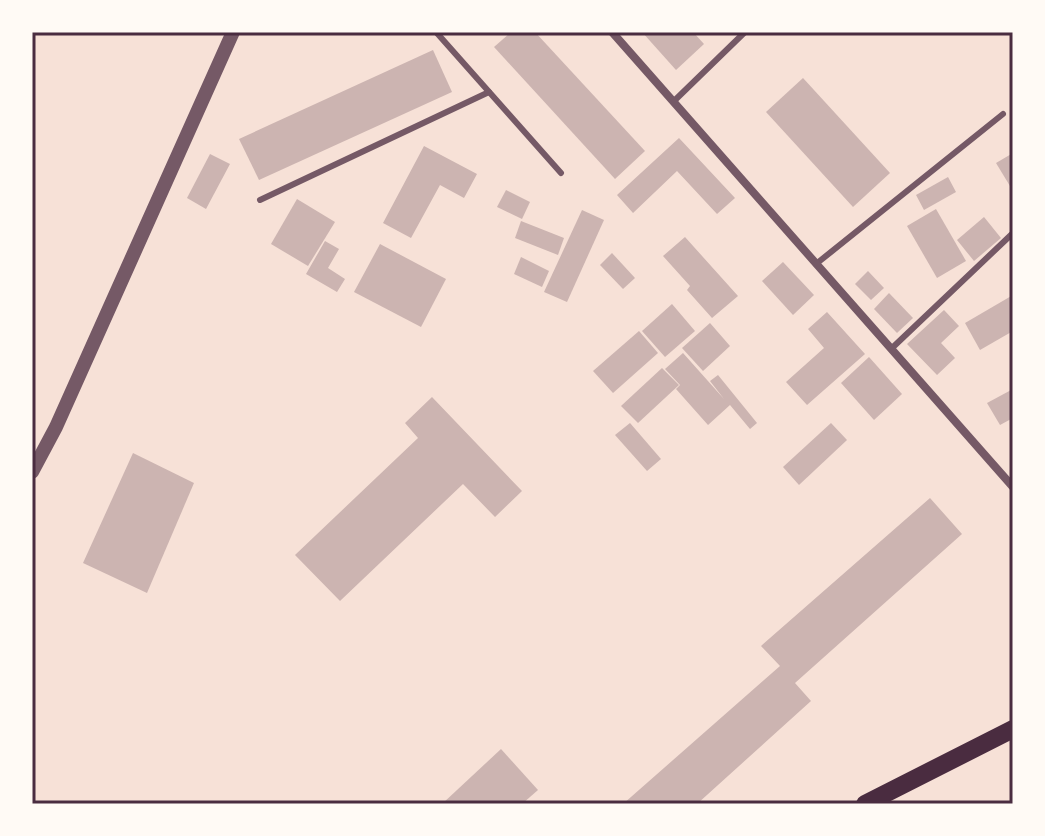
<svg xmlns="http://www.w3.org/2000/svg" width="1045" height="836" font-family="Raleway,sans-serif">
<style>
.building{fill:#ccb4b1}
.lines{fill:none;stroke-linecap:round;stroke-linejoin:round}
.service{stroke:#755966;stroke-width:6}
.minor{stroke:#755966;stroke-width:8}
.tertiary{stroke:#755966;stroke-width:14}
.primary{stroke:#4a2c40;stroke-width:18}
.neatline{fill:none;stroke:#4a2c40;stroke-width:3}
</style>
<rect width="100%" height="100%" fill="#f7e1d7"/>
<g class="building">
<polygon points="511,32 535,32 645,151 615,179 494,47"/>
<polygon points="642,32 693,32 704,44 676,70"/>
<polygon points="433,50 452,92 259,180 239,139"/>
<polygon points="803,78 890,173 853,207 766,112"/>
<polygon points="679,138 735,198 717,214 677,171 633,213 617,195"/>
<polygon points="424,146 477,174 464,198 440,185 411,238 383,223"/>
<polygon points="1013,153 1013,191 996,163"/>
<polygon points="210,154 230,164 206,209 187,198"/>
<polygon points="948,177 956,192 924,210 916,195"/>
<polygon points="506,190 530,202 522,219 497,207"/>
<polygon points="297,199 335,222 308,266 271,244"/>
<polygon points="936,209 966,261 937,278 907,226"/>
<polygon points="582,210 604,220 567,302 544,292"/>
<polygon points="984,217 1001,238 974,261 957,240"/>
<polygon points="521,221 564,238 558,255 515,238"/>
<polygon points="685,237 738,296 712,318 687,290 690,286 663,256"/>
<polygon points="325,241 339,249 328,268 345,279 337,292 306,274"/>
<polygon points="380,244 446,279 421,327 354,292"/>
<polygon points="612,253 635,278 623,289 600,265"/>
<polygon points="521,257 549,271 542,287 514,274"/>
<polygon points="783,262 814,295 793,315 762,281"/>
<polygon points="868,271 884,288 871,300 855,284"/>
<polygon points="889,293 913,318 897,333 874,309"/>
<polygon points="1013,295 1013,331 980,350 965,323"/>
<polygon points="672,304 695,331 665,357 642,331"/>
<polygon points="944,310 959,326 941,343 955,358 937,375 907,344"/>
<polygon points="827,312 865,354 807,405 786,382 824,348 808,329"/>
<polygon points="710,323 730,346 703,371 682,348"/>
<polygon points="639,331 658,353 613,393 593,371"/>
<polygon points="683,353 724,399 710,381 718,375 757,423 750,429 730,405 708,425 676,389 680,385 665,369"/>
<polygon points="869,357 902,394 874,420 841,383"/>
<polygon points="662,368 679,385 638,423 621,406"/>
<polygon points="1013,389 1013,418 1000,425 987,403"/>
<polygon points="432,397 522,491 495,517 463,484 340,601 295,555 418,438 405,423"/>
<polygon points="630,423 661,459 647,471 615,435"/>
<polygon points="831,423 847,440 799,485 783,467"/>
<polygon points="133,453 194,483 147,593 83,563"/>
<polygon points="930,498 962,534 795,683 811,701 697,804 623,804 780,666 761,646"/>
<polygon points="501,749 538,790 522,804 442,804"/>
</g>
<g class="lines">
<g class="service">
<polyline points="436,32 561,173"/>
<polyline points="673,102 745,32"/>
<polyline points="260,200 489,92"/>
<polyline points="816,264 1003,114"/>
<polyline points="891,349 1013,233"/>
</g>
<polyline class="minor" points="612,32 1013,487"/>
<polyline class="tertiary" points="32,472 56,427 233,32"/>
<polyline class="primary" points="865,804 1013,729"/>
</g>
<rect width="1045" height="836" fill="none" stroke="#fffaf5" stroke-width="68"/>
<rect x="34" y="34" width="977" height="768" class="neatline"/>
</svg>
